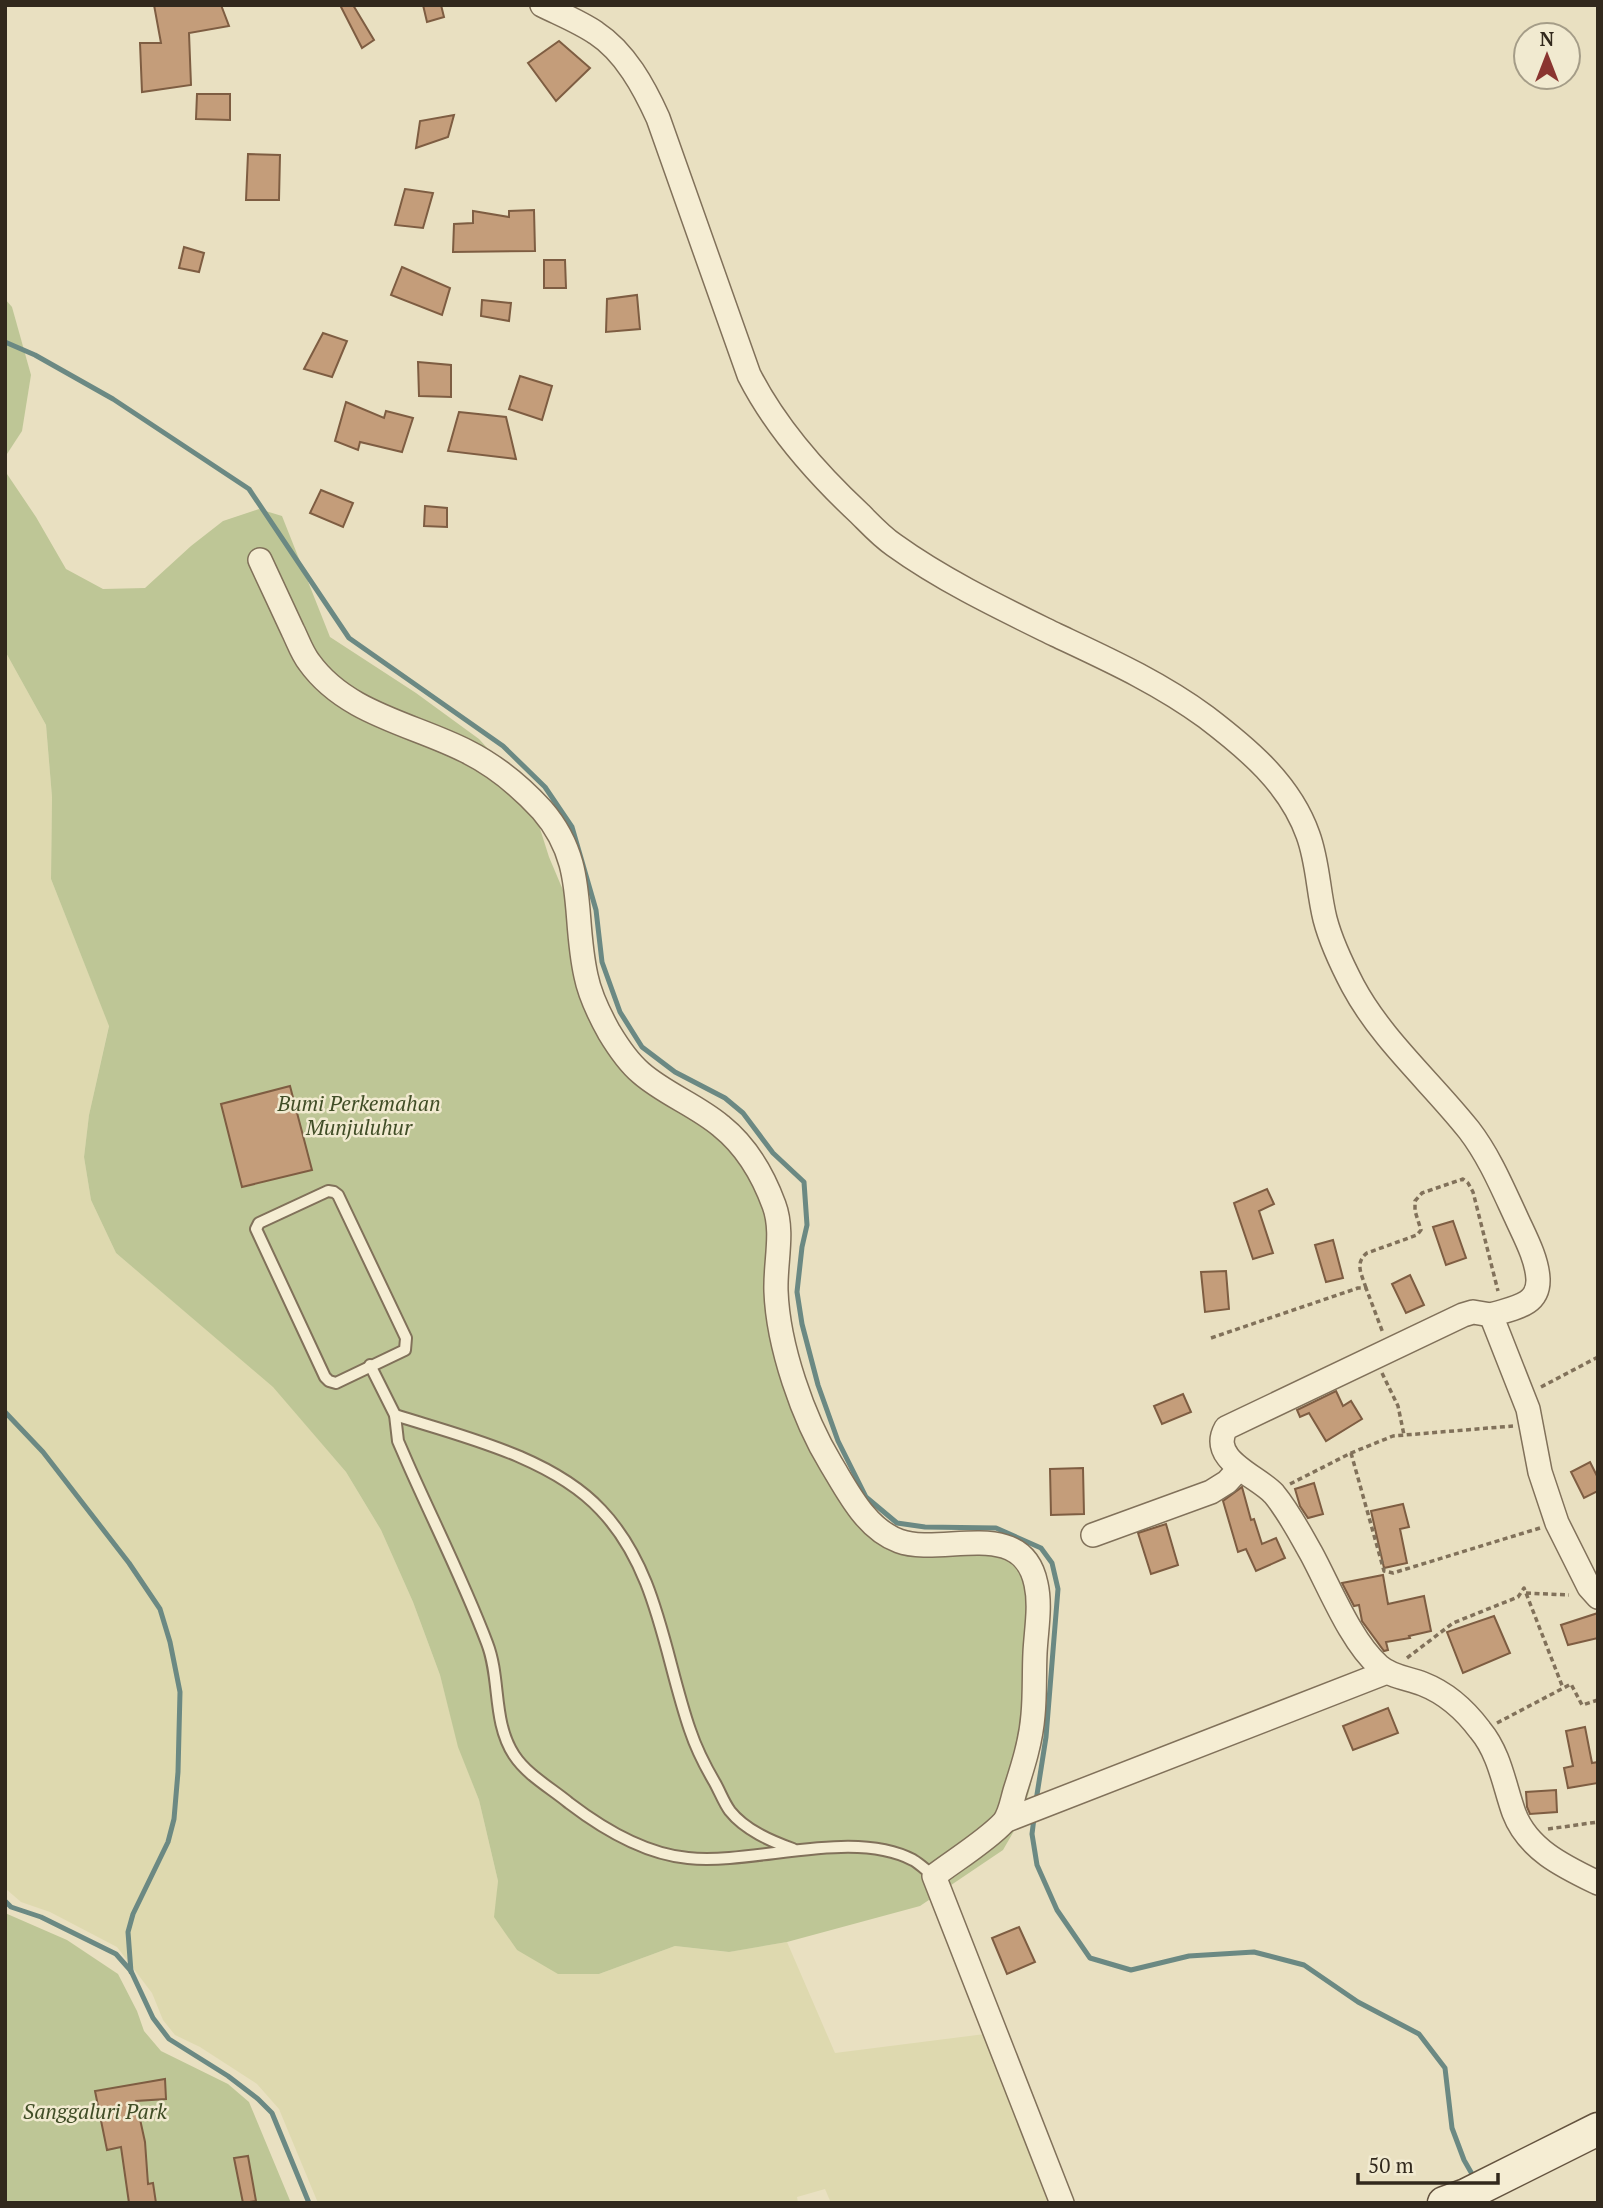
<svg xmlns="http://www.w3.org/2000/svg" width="1603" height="2208" font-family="'PT Serif',serif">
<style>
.farmland{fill:#ded9af}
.green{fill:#bec696}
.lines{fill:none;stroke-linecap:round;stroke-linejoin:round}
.stream{stroke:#6b8983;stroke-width:5}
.building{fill:#c49d7a;stroke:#7e5d42;stroke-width:2}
.lane-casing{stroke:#81715a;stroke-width:14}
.street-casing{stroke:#81715a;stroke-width:26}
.secondary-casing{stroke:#63523e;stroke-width:35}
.path{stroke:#81715a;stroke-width:3.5;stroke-dasharray:5 3.5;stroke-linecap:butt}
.lane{stroke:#f5edd3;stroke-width:10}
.street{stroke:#f5edd3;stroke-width:23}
.secondary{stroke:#f5edd3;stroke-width:32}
.labels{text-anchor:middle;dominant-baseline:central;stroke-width:5;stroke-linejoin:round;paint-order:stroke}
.park-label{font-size:21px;font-style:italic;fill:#404d26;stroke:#f1ead0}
</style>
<rect width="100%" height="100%" fill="#e9e0c1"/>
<polygon class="farmland" points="5,651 46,725 52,797 51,879 109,1025 89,1115 84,1157 91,1200 116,1253 273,1386 346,1472 381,1530 413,1602 440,1675 459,1748 479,1800 498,1881 495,1917 517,1950 599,1974 675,1946 728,1952 787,1942 835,2053 985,2034 1050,2203 831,2203 825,2189 797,2197 798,2203 318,2203 279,2109 257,2084 200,2047 175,2035 163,2020 152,1993 117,1947 50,1912 21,1902 6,1889"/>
<g class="green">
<polygon points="5,299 12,307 31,375 22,431 5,457"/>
<polygon points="5,471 36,517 66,569 103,589 145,588 191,546 223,521 259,509 282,516 330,637 416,693 479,739 529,794 549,857 587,947 608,1031 767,1171 784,1355 876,1531 1017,1557 1040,1590 1034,1747 1031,1784 1022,1817 1003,1850 920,1906 787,1942 729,1952 675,1946 599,1974 558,1974 517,1950 494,1917 498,1881 479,1800 458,1747 440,1675 413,1602 381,1530 346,1472 273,1387 116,1253 91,1200 84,1157 89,1115 109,1026 51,879 52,797 46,725 5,651"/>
<polygon points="5,1913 67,1940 118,1974 137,2011 144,2031 161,2051 228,2084 249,2102 291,2203 5,2203"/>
</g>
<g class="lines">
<g class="stream">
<polyline points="5,342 35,355 113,399 249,489 349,638 503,746 545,787 572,827 596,910 602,962 620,1012 642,1047 675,1072 725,1098 743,1113 773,1153 804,1182 807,1225 802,1247 797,1292 802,1324 818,1385 838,1441 866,1497 897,1523 925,1527 996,1528 1041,1548 1052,1563 1058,1589 1046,1737 1036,1801"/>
<polyline points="5,1412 43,1452 129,1563 160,1609 170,1642 180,1692 178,1772 174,1819 168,1842 133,1914 128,1932 131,1972"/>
<polyline points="1034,1818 1032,1834 1037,1865 1057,1910 1090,1958 1131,1970 1189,1956 1254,1952 1304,1965 1358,2002 1419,2034 1445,2068 1452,2128 1464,2160 1472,2174"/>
<polyline points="5,1901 11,1907 41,1917 116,1954 131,1971 153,2018 169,2039 228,2076 258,2099 272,2113 309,2203"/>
</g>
</g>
<g class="building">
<polygon points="154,5 221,5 229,26 189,33 191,85 142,92 140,43 161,43"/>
<polygon points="340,5 353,5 374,40 362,48"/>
<polygon points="423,5 441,5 444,17 427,22"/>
<polygon points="559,41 590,68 556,101 528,63"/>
<polygon points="197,94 230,94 230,120 196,119"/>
<polygon points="454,115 448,137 416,148 420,121"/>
<polygon points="248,154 280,155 279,200 246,200"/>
<polygon points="405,189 433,193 423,228 395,225"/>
<polygon points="534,210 535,251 453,252 454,224 473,223 473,211 509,217 509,211"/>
<polygon points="184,247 204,253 199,272 179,268"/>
<polygon points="544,260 565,260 566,288 544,288"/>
<polygon points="402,267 450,288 442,315 391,295"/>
<polygon points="637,295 640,329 606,332 607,299"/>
<polygon points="482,300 511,303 509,321 481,316"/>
<polygon points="323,333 347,341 332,377 304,369"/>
<polygon points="418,362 451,365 451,397 419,396"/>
<polygon points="520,376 552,386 542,420 509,409"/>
<polygon points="346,402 384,418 386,411 413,418 402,452 360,442 358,450 335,441"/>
<polygon points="459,412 506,417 516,459 448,451"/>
<polygon points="321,490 353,503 343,527 310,513"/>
<polygon points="425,506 447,508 447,527 424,526"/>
<polygon points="290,1086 312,1170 242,1187 221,1104"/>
<polygon points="1267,1189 1274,1204 1259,1211 1273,1253 1253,1259 1234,1203"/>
<polygon points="1453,1221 1466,1258 1446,1265 1433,1227"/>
<polygon points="1333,1240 1343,1278 1326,1282 1315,1245"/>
<polygon points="1226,1271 1229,1309 1205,1312 1201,1272"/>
<polygon points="1410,1275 1424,1305 1406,1313 1392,1284"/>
<polygon points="1336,1391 1343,1406 1351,1401 1362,1419 1326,1441 1309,1413 1300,1417 1297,1410"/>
<polygon points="1183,1394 1191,1412 1162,1424 1154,1406"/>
<polygon points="1590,1462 1598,1478 1598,1491 1584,1498 1571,1472"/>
<polygon points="1083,1468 1084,1514 1051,1515 1050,1469"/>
<polygon points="1314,1483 1323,1514 1308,1518 1300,1506 1295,1489"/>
<polygon points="1242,1487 1251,1520 1254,1519 1262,1544 1276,1538 1285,1558 1256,1571 1246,1549 1238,1552 1223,1501"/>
<polygon points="1403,1504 1409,1527 1400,1529 1407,1563 1384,1568 1371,1511"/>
<polygon points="1166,1524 1178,1565 1151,1574 1138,1533"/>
<polygon points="1383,1575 1388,1604 1424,1596 1431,1631 1409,1636 1410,1638 1386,1642 1388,1650 1384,1651 1362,1621 1359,1605 1354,1606 1342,1583"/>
<polygon points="1598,1613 1598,1638 1568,1645 1561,1625"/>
<polygon points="1494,1616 1510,1653 1463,1673 1447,1632"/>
<polygon points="1388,1708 1398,1733 1353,1750 1343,1726"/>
<polygon points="1585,1727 1592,1763 1598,1762 1598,1783 1568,1788 1564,1768 1573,1766 1566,1731"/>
<polygon points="1556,1790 1557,1812 1530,1814 1527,1807 1526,1792"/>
<polygon points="1019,1927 1035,1962 1007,1974 992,1938"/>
<polygon points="165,2079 166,2099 136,2101 145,2142 148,2184 153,2183 156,2203 129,2203 121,2147 107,2150 95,2091"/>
<polygon points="248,2156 256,2201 243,2203 234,2158"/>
</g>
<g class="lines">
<defs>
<g id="lane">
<polygon points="328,1191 334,1192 338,1195 406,1338 405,1350 336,1383 329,1381 325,1377 256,1229 259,1223"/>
<path d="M370,1365L395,1415L398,1441L408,1464C434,1523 464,1582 487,1643C501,1679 492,1721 514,1755C527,1775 551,1788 569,1803C603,1829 645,1854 688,1858C755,1865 852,1828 913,1860C920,1864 927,1871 934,1876"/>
<path d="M395,1415C461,1436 552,1457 601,1510C658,1570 664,1655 690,1730C696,1748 705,1766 715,1783C720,1792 724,1803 730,1811C745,1830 771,1841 793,1849"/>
</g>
<g id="street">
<path d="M542,5C560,14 580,22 596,33C625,52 644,87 658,118L749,375C776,428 817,474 860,514C871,525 881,536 894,545C944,581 1001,608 1056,635C1109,660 1158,682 1206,717C1248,749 1290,784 1308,835C1318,862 1318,891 1325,919C1331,942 1342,965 1353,986C1382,1040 1431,1082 1469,1130C1489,1156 1502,1187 1516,1217C1524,1235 1537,1258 1538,1279C1539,1306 1513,1308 1491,1315L1528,1409L1540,1472L1557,1523L1589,1587L1598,1597"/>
<path d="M260,560C271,584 282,607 293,631C298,641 302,653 309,662C346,714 413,724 466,751C494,765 521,787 542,810C588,863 572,914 586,976C590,996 599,1014 609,1032C618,1047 628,1062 641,1073C665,1094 696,1105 721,1126C746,1146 763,1175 774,1205C784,1232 775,1262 776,1291C778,1346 803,1418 831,1464C848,1492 866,1529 899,1541C942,1557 1022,1516 1036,1584C1041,1606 1036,1631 1035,1653C1034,1674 1035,1694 1033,1715C1031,1741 1023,1766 1015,1791C1012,1801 1010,1815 1003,1823C986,1841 955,1860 934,1876L1062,2203"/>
<path d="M1491,1315L1473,1312L1463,1315L1226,1428C1208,1460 1258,1476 1274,1494C1289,1512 1299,1532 1311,1553C1329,1586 1351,1642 1379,1666C1391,1677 1408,1678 1423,1684C1446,1693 1465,1710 1480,1730C1500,1754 1504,1785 1514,1813C1528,1850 1565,1867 1598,1883"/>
<polyline points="1093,1535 1211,1492 1227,1482 1238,1470"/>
<polyline points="1007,1820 1387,1672"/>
</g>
<polyline id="secondary" points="1444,2203 1466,2195 1598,2129"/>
</defs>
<use href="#lane" class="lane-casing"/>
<use href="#street" class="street-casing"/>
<use href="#secondary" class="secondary-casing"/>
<g class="path">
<path d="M1366,1288C1362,1275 1354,1263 1367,1253L1417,1235L1421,1230L1415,1211V1201L1422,1193L1463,1179L1468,1183L1473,1192L1498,1291"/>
<polyline points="1211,1338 1358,1288 1366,1288 1383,1333"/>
<polyline points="1382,1373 1398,1406 1404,1435"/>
<polyline points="1541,1387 1598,1357"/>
<polyline points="1351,1453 1384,1571 1393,1573 1540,1528"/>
<polyline points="1290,1484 1351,1453 1393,1436 1513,1426"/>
<polyline points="1526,1593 1569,1595"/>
<polyline points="1407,1658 1453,1623 1518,1597 1524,1588 1563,1688"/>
<polyline points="1497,1723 1571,1684 1582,1705 1598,1700"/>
<polyline points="1548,1829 1598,1822"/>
</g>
<use href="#lane" class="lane"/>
<use href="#street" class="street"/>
<use href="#secondary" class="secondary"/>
</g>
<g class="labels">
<g class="park-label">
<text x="359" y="1103">Bumi Perkemahan<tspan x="359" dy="24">Munjuluhur</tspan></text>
<text x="95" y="2111">Sanggaluri Park</text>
</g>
</g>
<rect width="1603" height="2208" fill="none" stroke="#32291d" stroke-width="14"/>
<g transform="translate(1547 56)"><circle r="33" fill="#f1ead0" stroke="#a59d88" stroke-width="2"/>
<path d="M0-5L12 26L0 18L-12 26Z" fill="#8a3530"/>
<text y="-10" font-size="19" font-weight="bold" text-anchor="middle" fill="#32291d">N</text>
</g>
<path d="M1358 2173v10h140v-10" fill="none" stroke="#32291d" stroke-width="3.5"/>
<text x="1368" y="2173" font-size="21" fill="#32291d" stroke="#f1ead0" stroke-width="5" paint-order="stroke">50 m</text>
</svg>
